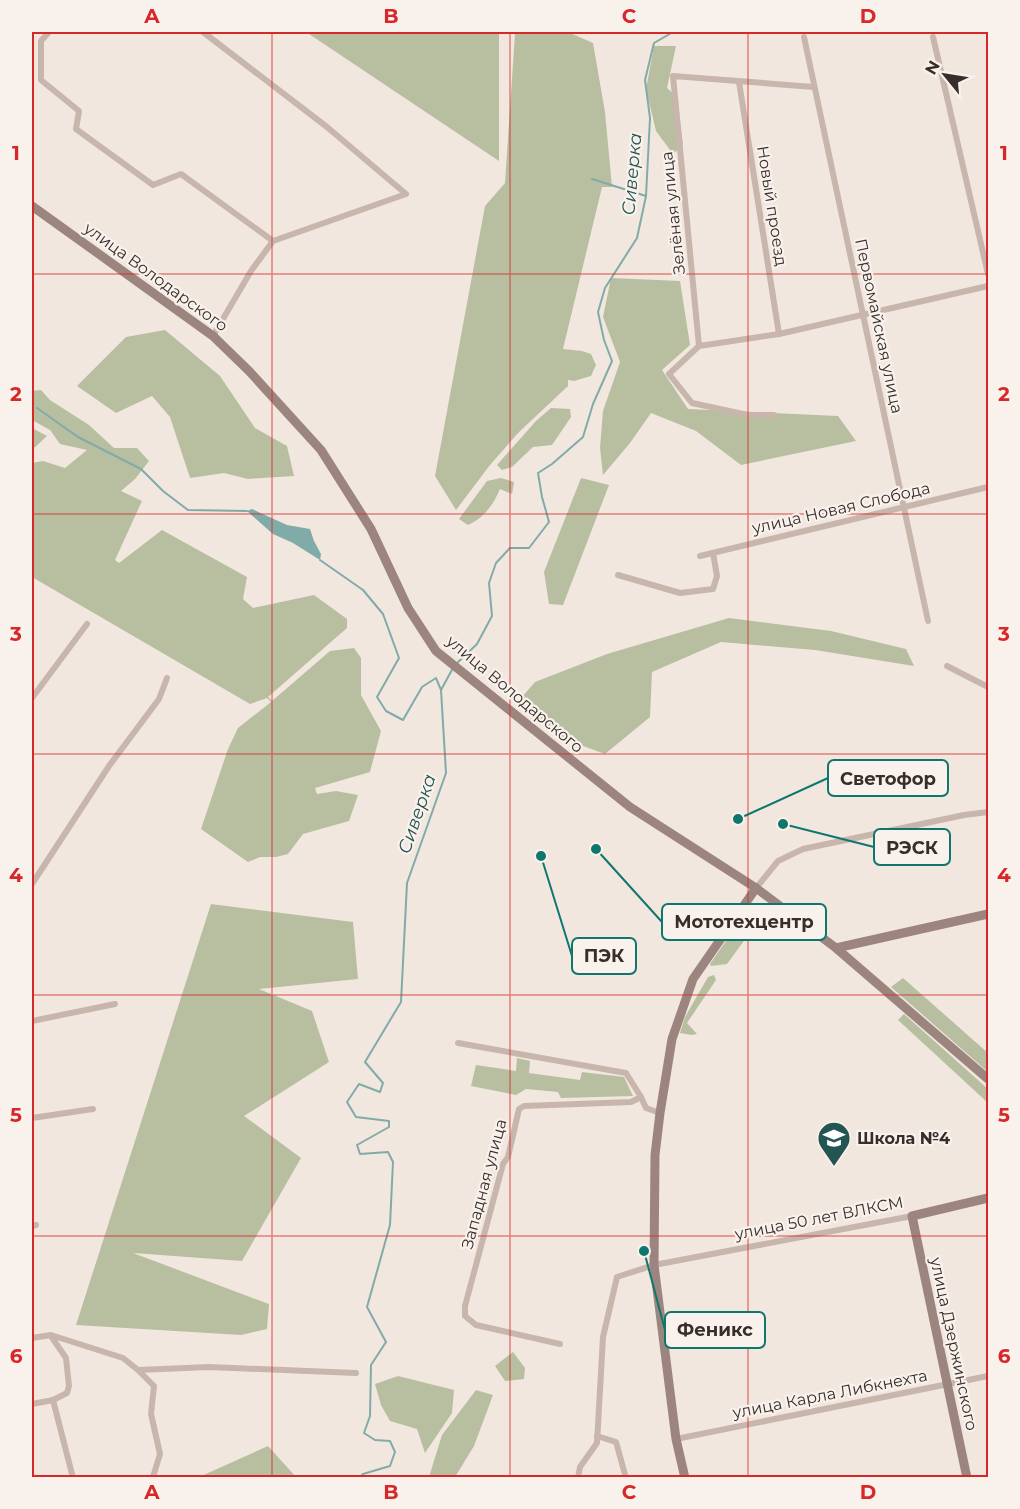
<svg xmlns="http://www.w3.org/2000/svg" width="1020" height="1509" font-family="Montserrat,sans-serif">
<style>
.green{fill:#b8bfa0}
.water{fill:#81aba8}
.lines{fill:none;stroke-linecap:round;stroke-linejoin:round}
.stream{stroke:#81aba8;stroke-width:2}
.minor{stroke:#c8b6ac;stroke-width:6}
.secondary{stroke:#9c857e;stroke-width:9}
.grid{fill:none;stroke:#d62828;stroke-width:1.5;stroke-opacity:0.55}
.labels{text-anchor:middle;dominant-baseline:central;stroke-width:4.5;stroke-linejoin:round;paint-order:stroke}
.street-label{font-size:16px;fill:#372d2a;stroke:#f9f1ec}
.poi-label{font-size:16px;font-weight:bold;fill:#372d2a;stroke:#f9f1ec;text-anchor:start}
.water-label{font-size:18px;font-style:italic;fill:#235552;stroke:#f9f1ec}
.leader{fill:none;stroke:#0f766e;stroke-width:2}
.callout-dot{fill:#0f766e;stroke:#f9f1ec;stroke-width:2}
.callout{fill:#f9f1ec;stroke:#0f766e;stroke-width:2}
.callout-label{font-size:18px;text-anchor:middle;font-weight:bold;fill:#372d2a}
.neatline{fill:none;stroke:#d62828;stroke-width:2}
.grid-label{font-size:20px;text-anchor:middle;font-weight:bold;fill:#d62828}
</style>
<rect width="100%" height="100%" fill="#f1e7df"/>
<g class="green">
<polygon points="306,32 499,32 499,161"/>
<polygon points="543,32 568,32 593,43 605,112 612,187 602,187 563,349 582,351 591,354 596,365 591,376 574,381 568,380 568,386 518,433 490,465 456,510 435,476 485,206 505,183 515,34"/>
<polygon points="654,46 676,46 667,88 677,97 683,145 673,154 656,131 646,89"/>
<polygon points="611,278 680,281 690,345 662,370 688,409 838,416 856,441 741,465 696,431 651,413 630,443 603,475 600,448 603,411 620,362 603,317"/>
<polygon points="165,330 220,376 255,428 287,446 294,476 248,479 224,473 190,478 170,417 152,396 116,413 77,386 126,337"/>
<polygon points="41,390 50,400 89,425 114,448 137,448 149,461 135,479 121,491 142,501 115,560 119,563 162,530 247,577 243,599 253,608 314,595 347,619 347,628 268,697 272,701 330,651 354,648 361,658 361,695 381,731 370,772 315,788 317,794 336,791 358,795 349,821 303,834 288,854 276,857 260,857 248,862 201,829 228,749 238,728 271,702 267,698 250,704 32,577 32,463 43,461 65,468 87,450 60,444 50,430 32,420 32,391"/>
<polygon points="551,408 570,409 571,417 552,445 533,447 512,467 502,470 497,465 536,421"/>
<polygon points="32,428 47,436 32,450"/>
<path d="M501,478L514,482L512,494L500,489C493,505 485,517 468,525L459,519L487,481Z"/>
<polygon points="581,478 609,485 563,605 549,604 544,572"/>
<polygon points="729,618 831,631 906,649 914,666 815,650 721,642 652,672 650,717 605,754 567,740 516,704 535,682 607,654"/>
<polygon points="211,904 353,922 358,979 259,989 312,1011 329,1062 244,1116 301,1158 242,1261 133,1253 269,1304 267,1329 241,1335 76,1325"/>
<polygon points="730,935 743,935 746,938 727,964 711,966 710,964"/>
<polygon points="714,975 716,980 687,1023 697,1034 692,1035 680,1033 685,1017 708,977"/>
<polygon points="903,978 988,1053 988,1072 891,987"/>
<polygon points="904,1014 988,1089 988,1103 898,1020"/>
<polygon points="517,1058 530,1061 529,1073 580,1080 582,1072 624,1077 633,1096 561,1098 558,1092 526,1089 516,1095 471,1086 476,1065 516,1071"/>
<polygon points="513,1352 525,1368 524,1379 505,1381 495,1366"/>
<polygon points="398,1376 454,1390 452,1413 425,1453 417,1429 390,1421 381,1405 375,1384"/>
<polygon points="476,1390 493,1395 474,1446 455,1477 429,1477 442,1435"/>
<polygon points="268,1446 296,1477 199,1477"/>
</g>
<polygon class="water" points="252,509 287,525 310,529 314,541 321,554 320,560 293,543 273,534 247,511"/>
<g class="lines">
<g class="stream">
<polyline points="592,179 646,196"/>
<polyline points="37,408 78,437 141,469 163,491 188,510 247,511"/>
<polyline points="320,560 363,590 383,614 399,658 377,697 386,711 403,720 422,687 436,678 441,690"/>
<polyline points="456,664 477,644 492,616 489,583 496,563 510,548 529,548 549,522 542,497 538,473 552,464 583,437 593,404 612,361 604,340 598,312 605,288 637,238 646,196 650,118 645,80 654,43 673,32"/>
<polyline points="359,1478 363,1474 390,1466 395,1452 390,1441 375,1440 364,1433 370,1416 371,1365 386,1342 367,1307 390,1225 393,1162 388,1152 360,1154 357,1145 389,1127 389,1121 356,1117 347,1102 359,1084 380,1092 383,1083 365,1062 401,1002 407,883 446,773 441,690 453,668"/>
</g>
<g class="minor">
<polyline points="49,32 41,41 41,80 79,111 76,129 153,185 181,174 273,241"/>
<polyline points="203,32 327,127 406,194 273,241 251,271 213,336"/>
<polyline points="804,37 928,621"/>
<polyline points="933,37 988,274"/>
<polyline points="739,82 779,334"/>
<polyline points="699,346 673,76 814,87"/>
<polyline points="699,346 779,334 988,286"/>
<polyline points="699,346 669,374 692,403 748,415 774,415"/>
<polyline points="700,556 988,487"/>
<polyline points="618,575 680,593 713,589 717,576 713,553"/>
<polyline points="947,666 988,687"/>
<polyline points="32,698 87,624"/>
<polyline points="32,884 109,766 159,699 167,678"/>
<polyline points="756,888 778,861 803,849 964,815 988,812"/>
<polyline points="32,1021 115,1004"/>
<polyline points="458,1043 626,1073 641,1097"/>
<polyline points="32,1118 93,1109"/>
<polyline points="32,1226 36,1225"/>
<polyline points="32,1338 51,1335 123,1358 138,1370 209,1367 356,1373"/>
<polyline points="560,1344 476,1325 465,1316 465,1306 503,1164 508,1157 519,1109 524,1106 631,1102 641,1097 646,1108 660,1113"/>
<polyline points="138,1370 154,1386 151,1414 160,1454 153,1477 150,1478"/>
<polyline points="53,1400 73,1478"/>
<polyline points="32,1404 53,1400 67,1393 69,1386 66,1358 51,1336"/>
<polyline points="597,1436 616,1442 626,1478"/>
<polyline points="676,1439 988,1376"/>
<polyline points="578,1478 580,1467 597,1443 603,1337 617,1277 654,1265 912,1216"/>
</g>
<g class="secondary">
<polyline points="32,206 213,336 249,371 321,450 371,529 408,608 436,651 630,807 756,888 836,948 988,1079"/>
<polyline points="836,948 988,914"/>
<polyline points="685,1478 676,1439 654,1265 655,1155 660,1113 672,1039 693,979 756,888"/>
<polyline points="967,1478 912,1216 988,1198"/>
</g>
</g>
<path class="grid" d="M272,32V1478M510,32V1478M748,32V1478M32,274H988M32,514H988M32,754H988M32,995H988M32,1236H988"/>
<defs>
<symbol id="school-pin" viewBox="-11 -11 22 30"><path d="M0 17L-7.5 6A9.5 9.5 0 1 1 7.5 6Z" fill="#235552" stroke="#f9f1ec"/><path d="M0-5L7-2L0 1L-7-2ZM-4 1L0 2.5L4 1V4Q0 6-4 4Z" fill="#fff"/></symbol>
</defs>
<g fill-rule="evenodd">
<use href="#school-pin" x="815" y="1119" width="38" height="52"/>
</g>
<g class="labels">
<g class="street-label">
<text transform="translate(772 206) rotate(81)">Новый проезд</text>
<text transform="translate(673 213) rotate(-96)">Зелёная улица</text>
<text transform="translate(156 277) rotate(36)">улица Володарского</text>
<text transform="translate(879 326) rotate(78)">Первомайская улица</text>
<text transform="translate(841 508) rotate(-13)">улица Новая Слобода</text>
<text transform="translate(515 694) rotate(40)">улица Володарского</text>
<text transform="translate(484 1184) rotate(-75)">Западная улица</text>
<text transform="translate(819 1218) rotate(-11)">улица 50 лет ВЛКСМ</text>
<text transform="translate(954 1344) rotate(78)">улица Дзержинского</text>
<text transform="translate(830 1394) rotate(-11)">улица Карла Либкнехта</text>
</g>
<g class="poi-label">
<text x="857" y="1138">Школа №4</text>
</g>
<g class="water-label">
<text transform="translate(632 174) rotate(-85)">Сиверка</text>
<text transform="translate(417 814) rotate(-71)">Сиверка</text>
</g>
</g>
<path class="leader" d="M738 819L828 778M783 824L874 847M596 849L662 922M541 856L572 956M644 1251L665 1330"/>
<g class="callout-dot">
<circle cx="738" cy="819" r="6"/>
<circle cx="783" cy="824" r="6"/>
<circle cx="596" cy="849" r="6"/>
<circle cx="541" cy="856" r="6"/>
<circle cx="644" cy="1251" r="6"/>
</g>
<g class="callout">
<rect x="828" y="760" width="120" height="36" rx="6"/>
<rect x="874" y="829" width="76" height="36" rx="6"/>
<rect x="662" y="904" width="164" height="36" rx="6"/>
<rect x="572" y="938" width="64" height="36" rx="6"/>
<rect x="665" y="1312" width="100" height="36" rx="6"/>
</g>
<g class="callout-label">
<text x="888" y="785">Светофор</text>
<text x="912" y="854">РЭСК</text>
<text x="744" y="928">Мототехцентр</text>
<text x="604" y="962">ПЭК</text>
<text x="715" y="1336">Феникс</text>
</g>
<rect width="1020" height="1509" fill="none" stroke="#f9f1ec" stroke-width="66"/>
<g transform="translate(945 75) rotate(300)" stroke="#f9f1ec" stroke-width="4.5" paint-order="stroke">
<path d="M0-4.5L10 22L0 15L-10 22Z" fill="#372d2a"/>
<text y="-9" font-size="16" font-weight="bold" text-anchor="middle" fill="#372d2a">N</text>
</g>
<rect x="33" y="33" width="954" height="1443" class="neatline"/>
<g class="grid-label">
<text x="152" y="23">A</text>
<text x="391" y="23">B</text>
<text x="629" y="23">C</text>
<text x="868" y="23">D</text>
<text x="16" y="160">1</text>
<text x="1004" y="160">1</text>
<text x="16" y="401">2</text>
<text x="1004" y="401">2</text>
<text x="16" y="641">3</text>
<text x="1004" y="641">3</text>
<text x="16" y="882">4</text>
<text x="1004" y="882">4</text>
<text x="16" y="1122">5</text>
<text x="1004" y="1122">5</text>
<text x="16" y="1363">6</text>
<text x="1004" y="1363">6</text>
<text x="152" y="1499">A</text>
<text x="391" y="1499">B</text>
<text x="629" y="1499">C</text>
<text x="868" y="1499">D</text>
</g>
</svg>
